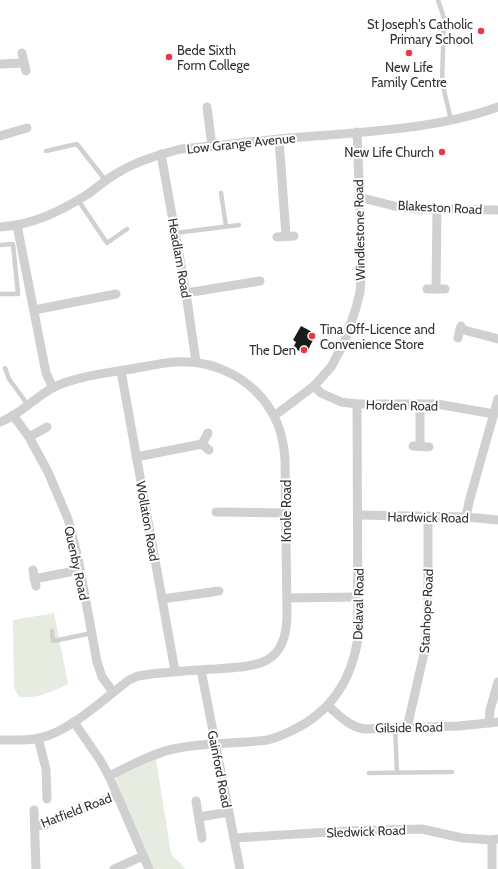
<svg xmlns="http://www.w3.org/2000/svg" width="498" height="869" font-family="Cabin,sans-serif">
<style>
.green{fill:#e6ecdf}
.building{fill:#1a1a1a}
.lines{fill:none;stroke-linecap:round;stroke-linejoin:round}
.service{stroke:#d0d0d0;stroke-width:4.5}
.minor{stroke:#d0d0d0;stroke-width:9}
.poi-dot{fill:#e63946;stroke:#fff;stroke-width:1.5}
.labels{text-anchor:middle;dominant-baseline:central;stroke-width:4;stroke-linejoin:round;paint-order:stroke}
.poi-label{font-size:13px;fill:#333;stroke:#fff;text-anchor:end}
.street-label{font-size:13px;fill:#333;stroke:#fff}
</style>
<rect width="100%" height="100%" fill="#fff"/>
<g class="green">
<path d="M54,613L68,684C51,692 38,699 19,697L14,688L13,620Z"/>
<polygon points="156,759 171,854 186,869 152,869 117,783 116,777"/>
</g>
<polygon class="building" points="301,326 316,334 306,354 293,348 296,342 293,340"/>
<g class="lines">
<g class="service">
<polyline points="438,0 444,18 442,82 451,120"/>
<polyline points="46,151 77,144 106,181"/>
<polyline points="221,193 226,226"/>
<polyline points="78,200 107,243 127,229"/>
<polyline points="175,233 239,225"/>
<polyline points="0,245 13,244 18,294 0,294"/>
<polyline points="5,368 9,379 28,405"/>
<polyline points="52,631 53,641 92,633"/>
<polyline points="395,728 397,772"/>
<polyline points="369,773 452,772"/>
</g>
<g class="minor">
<polyline points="22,53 26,71"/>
<polyline points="0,64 24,63"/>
<polyline points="207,107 212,146"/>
<polyline points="0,136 27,128"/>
<polyline points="279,139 286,236"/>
<polyline points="161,154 186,293 196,362"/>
<polyline points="359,197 398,207 416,209 498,210"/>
<polyline points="17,225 46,373 53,388"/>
<path d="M0,227C33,225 61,211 88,194C99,186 109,177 121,171C139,160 161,154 181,149C226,145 270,139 315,136C376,131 440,128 498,107"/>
<polyline points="277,237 294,236"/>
<polyline points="427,289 445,289"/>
<polyline points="436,289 437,209"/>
<polyline points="186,293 260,281"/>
<polyline points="34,310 116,294"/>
<polyline points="460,329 498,339"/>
<polyline points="458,338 461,326"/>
<polyline points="121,371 175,671"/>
<polyline points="314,386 321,393 341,402 357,404 437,404 494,414"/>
<polyline points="420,404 420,446"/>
<polyline points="13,415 29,437 48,472 68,519 78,558 97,662 102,677 113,692"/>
<polyline points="274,416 314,386 331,367 344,343 356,308 360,292 362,259 357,132"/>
<path d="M0,422C20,415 35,397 54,387C75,377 101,374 124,370C141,368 159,363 175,362C216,359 255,380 274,416C281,429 284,445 285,459L287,616C286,667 256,666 215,669C194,670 172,672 151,674L138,676L129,680C105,698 69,732 40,738C27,741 13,740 0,740"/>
<polyline points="29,437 47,427"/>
<polyline points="202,444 208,433"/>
<polyline points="413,446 429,447"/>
<polyline points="136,457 202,444 209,450"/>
<polyline points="216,512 286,513"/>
<polyline points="358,515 466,517 498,520"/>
<polyline points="466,517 469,502 498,399"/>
<polyline points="33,570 36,586"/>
<polyline points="34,579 80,570"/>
<polyline points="287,598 358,597"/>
<polyline points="162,599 219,591"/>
<polyline points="201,670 240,869"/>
<path d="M328,706C339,715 349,727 365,729L459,726L498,722"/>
<polyline points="74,722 100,760 109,776 149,869"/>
<polyline points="489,723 490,710 498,682"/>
<polyline points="407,728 425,649 428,602 428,516"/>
<polyline points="38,738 46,769 47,799"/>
<path d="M109,776C130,766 151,754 173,749C204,742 236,744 267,740C276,738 285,734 293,730C331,712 352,679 358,638L357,404"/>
<polyline points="196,801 202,838"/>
<polyline points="34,810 36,869"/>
<polyline points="199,817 229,812"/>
<polyline points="35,826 45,825 117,795"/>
<polyline points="234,838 346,831 422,829 462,838 492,840 498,839"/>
<polyline points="492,840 492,869"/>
<polyline points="114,869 143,856"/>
</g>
</g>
<g class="poi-dot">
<circle cx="481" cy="31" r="4"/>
<circle cx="409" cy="53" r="4"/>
<circle cx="169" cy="57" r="4"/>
<circle cx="442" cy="152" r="4"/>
<circle cx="312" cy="336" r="4"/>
<circle cx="304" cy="350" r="4"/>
</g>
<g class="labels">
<g class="poi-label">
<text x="473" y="24">St Joseph's Catholic<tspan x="473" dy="15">Primary School</tspan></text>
<text x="177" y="50" text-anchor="start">Bede Sixth<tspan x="177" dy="15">Form College</tspan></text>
<text x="409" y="67" text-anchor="middle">New Life<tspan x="409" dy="15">Family Centre</tspan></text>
<text x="434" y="152">New Life Church</text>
<text x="320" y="329" text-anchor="start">Tina Off-Licence and<tspan x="320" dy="15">Convenience Store</tspan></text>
<text x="296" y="350">The Den</text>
</g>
<g class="street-label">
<text transform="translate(241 143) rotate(-6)">Low Grange Avenue</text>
<text transform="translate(440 207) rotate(3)">Blakeston Road</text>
<text transform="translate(359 230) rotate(-91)">Windlestone Road</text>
<text transform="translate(180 258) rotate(80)">Headlam Road</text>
<text transform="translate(402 405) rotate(1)">Horden Road</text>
<text transform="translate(286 511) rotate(-90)">Knole Road</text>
<text transform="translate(428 517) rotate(1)">Hardwick Road</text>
<text transform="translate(148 521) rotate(80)">Wollaton Road</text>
<text transform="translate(77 563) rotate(78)">Quenby Road</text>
<text transform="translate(358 604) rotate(-89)">Delaval Road</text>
<text transform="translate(426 611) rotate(-87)">Stanhope Road</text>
<text transform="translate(409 727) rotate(-1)">Gilside Road</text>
<text transform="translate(220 769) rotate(79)">Gainford Road</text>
<text transform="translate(76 810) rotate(-21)">Hatfield Road</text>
<text transform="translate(366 831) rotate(-2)">Sledwick Road</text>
</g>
</g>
</svg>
